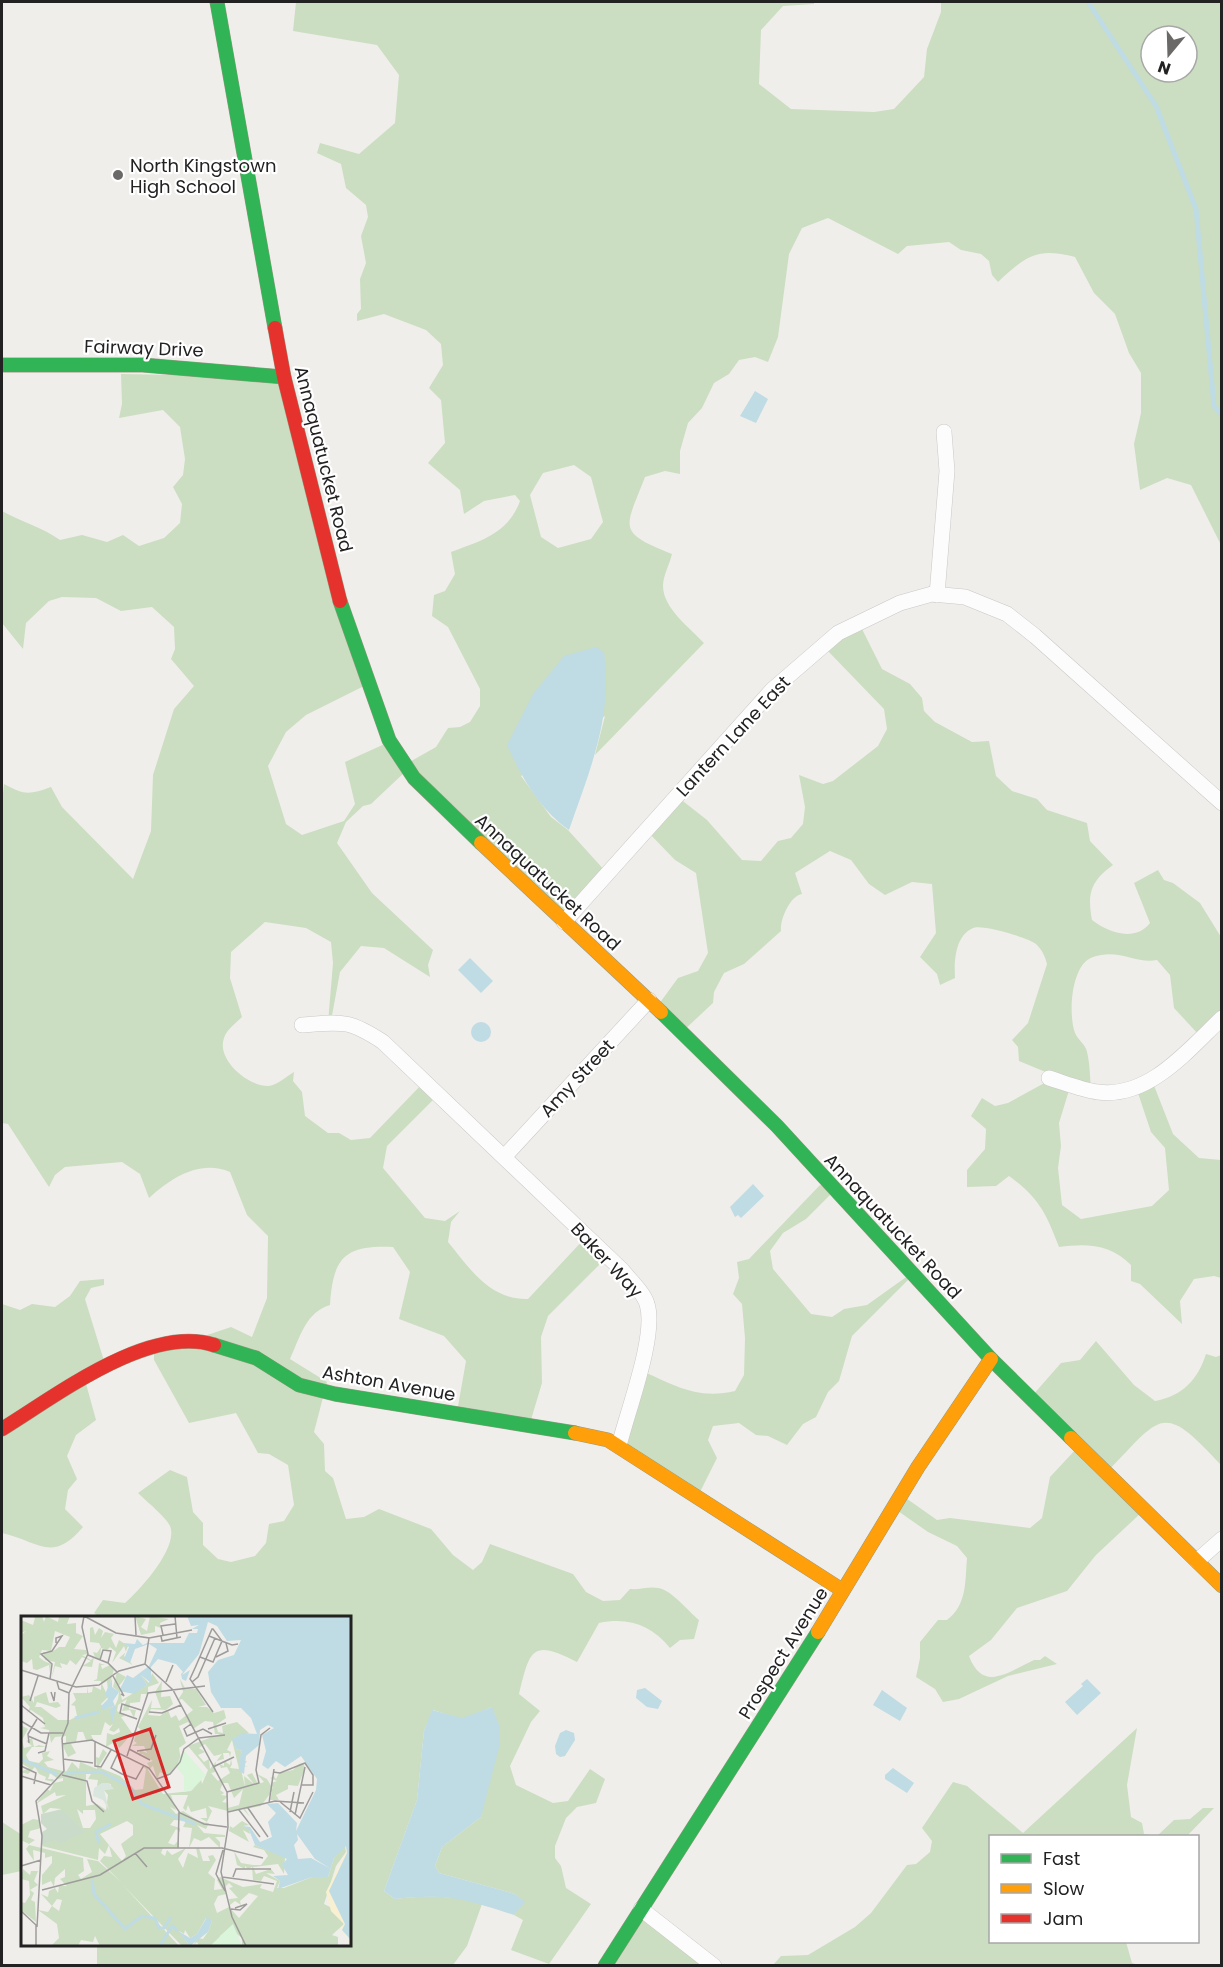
<svg xmlns="http://www.w3.org/2000/svg" width="1223" height="1967" font-family="Poppins,sans-serif">
<style>
.forest{fill:#cbdec1;fill-rule:evenodd}
.water{fill:#bfdbe3}
.lines{fill:none;stroke-linecap:round;stroke-linejoin:round}
.stream{stroke:#bfdbe3;stroke-width:5}
.street-casing{stroke:#c9c8c7;stroke-width:16}
.fast-casing{stroke:#999a82;stroke-width:15}
.slow-casing{stroke:#999a82;stroke-width:15}
.jam-casing{stroke:#999a82;stroke-width:15}
.street{stroke:#fdfcfc;stroke-width:15}
.fast{stroke:#30b455;stroke-width:14}
.slow{stroke:#ff9f0a;stroke-width:14}
.jam{stroke:#e5322d;stroke-width:14}
.poi-dot{fill:#6a6968;stroke:#fff;stroke-width:2}
.labels{text-anchor:middle;dominant-baseline:central;stroke-width:4.5;stroke-linejoin:round;paint-order:stroke}
.poi-label{font-size:18px;fill:#222;stroke:#fff;text-anchor:start}
.street-label{font-size:18px;fill:#222;stroke:#fff}
.inset-river{fill:none;stroke:#bfdbe3;stroke-width:3}
.inset-road{fill:none;stroke:#9e9c9b;stroke-width:1.5}
.view{fill:#d62828;fill-opacity:0.15;stroke:#d62828;stroke-width:3}
.inset-edge{fill:none;stroke:#222;stroke-width:3}
</style>
<rect width="100%" height="100%" fill="#f0eeeb"/>
<g class="forest">
<path d="M296,2H814V4L783,6L761,30L759,84L791,109L874,112L894,109L924,77L927,49L941,12V2H1221V545L1191,485L1167,478L1140,490L1134,444L1141,413V373L1129,353L1115,314L1094,293L1075,257C1037,247 1026,256 998,282L992,275L989,261L981,254L961,250L949,242L907,246L898,254L828,218L802,228L789,254L778,337L768,362L755,357L739,360L729,374L714,383L702,408L688,423L680,451V474L665,471L645,477C625,529 616,532 672,554C670,563 663,576 663,586C663,608 690,628 704,643L595,755L605,716L521,776L551,817L568,830L606,872L569,919L406,771L371,804L363,806L346,822L337,843L372,893L433,950L428,965L430,977L384,948L361,946L340,972L331,1021L328,1023L333,963L331,942L306,928L265,922L231,952L230,978L242,1017C236,1023 227,1029 224,1038C216,1060 249,1087 269,1086C277,1085 287,1076 294,1072L293,1081L302,1092L305,1116L328,1133H339L351,1140L370,1138L423,1083L437,1096L387,1146L383,1168L425,1218L445,1221L460,1211L451,1222L448,1242C470,1269 490,1300 528,1299L585,1238L606,1258L548,1316L541,1337L542,1383L530,1423L457,1412L466,1361L444,1336L399,1319L410,1272L393,1247C345,1245 333,1257 330,1305C306,1312 300,1337 290,1359L327,1382L314,1432L324,1444L325,1471L333,1478L346,1519L364,1517L379,1509L431,1529L453,1555L473,1570L482,1562L490,1544L573,1574L586,1592L603,1601L620,1600L630,1589C640,1590 649,1586 658,1588C672,1590 688,1611 699,1620L694,1639L680,1640L670,1648C651,1625 629,1617 599,1623L577,1662C532,1639 530,1649 519,1694L540,1711L531,1722L510,1766L516,1785L553,1803L568,1801L590,1769L605,1779L596,1803L577,1807L566,1818L555,1846V1858L561,1866L566,1888L591,1904L549,1964L511,1950L523,1920L514,1915L524,1902L515,1894L439,1873L435,1866L442,1847L481,1817L492,1707L462,1719L433,1710L424,1731L417,1800L384,1891L395,1899C426,1895 452,1895 482,1904L467,1946L453,1965H97V1945L350,1944V1618H101L94,1613L103,1600L125,1603C140,1590 179,1547 170,1526C166,1517 146,1501 138,1493L170,1470L187,1477L193,1512L203,1523V1545L218,1559L231,1562L255,1556L266,1543L269,1524L284,1521L294,1505L288,1465L269,1454L258,1453L236,1413L189,1423L154,1360V1353L231,1327L252,1337L267,1298L268,1236L247,1215L230,1172C200,1159 171,1178 149,1198L140,1174L122,1162L65,1167L55,1175L49,1187L8,1124L2,1123V802L4,784C24,795 29,795 51,787L62,807L133,879L151,831L153,775L174,709L194,686L171,659L175,649L174,627L152,607L121,611L96,598L62,597L49,601L26,623L23,649L2,623V511C21,522 42,527 60,540L82,535L107,542L123,535L139,546L164,538L180,523L182,504L173,487L183,475L185,459L180,427L163,410L119,418L122,404L121,374L281,377L368,684L306,715L286,732L268,766L286,824L302,835L344,821L355,804L345,762L389,742L406,764L436,747L448,728L460,727L470,722L480,706V689L448,627L432,616L434,595L445,591L455,574L451,552C480,541 508,534 520,501L515,495L484,501L464,514L460,490L428,463L445,443L441,400L429,388L443,365L441,344L426,330L384,314L357,321V314L361,309L360,279L366,263L361,236L368,217L366,205L346,188L341,164L317,153L320,143L359,154L395,123L399,75L377,45L293,31ZM1151,36H1187V72H1151ZM574,465L591,477L603,522L591,539L558,548L541,537L530,495L543,473Z"/>
<path d="M860,625L882,669L910,684L922,698L924,711L935,722L972,742L989,741L996,776L1012,791L1037,799L1047,810L1087,823L1090,841L1113,865C1091,881 1087,893 1092,920C1109,933 1135,942 1150,923L1134,883L1158,870L1164,880L1173,883L1200,903L1221,937V1021L1199,1035L1174,1008L1170,975L1157,960C1135,964 1119,948 1093,957C1071,964 1068,1014 1075,1033C1078,1040 1086,1045 1087,1052C1090,1064 1090,1078 1091,1090L1070,1087L1059,1123L1061,1146L1058,1168L1062,1205L1081,1219L1152,1206L1169,1190L1165,1148L1151,1132L1137,1090L1153,1083L1173,1134L1199,1158L1221,1160V1278L1214,1276L1194,1279L1180,1301L1182,1324L1140,1284L1131,1281V1265C1111,1244 1086,1243 1059,1247C1046,1213 1039,1198 1009,1176L996,1186L967,1187V1170L985,1149L986,1129L971,1116L982,1098L995,1106L1008,1103L1050,1080L1048,1073L1019,1061L1018,1047L1012,1040L1028,1023L1047,964C1045,956 1042,950 1036,944C1029,938 982,924 973,928C955,936 954,961 955,978L940,985L937,974L920,957L936,933L932,884L912,882L885,895L869,884L851,860L830,851L795,873L802,894C790,896 780,919 781,931L744,964L724,973L714,992L713,1003L682,1032L656,1008L678,978L698,971L708,953L696,873L675,860L648,832L679,798L707,820L742,860L761,861L778,841L791,838L803,824L805,807L799,775L823,784L833,781L878,746L887,729L884,709L826,649Z"/>
<path d="M820,1185L834,1191L806,1219L783,1233L770,1251L773,1269L811,1314L832,1317L844,1309L867,1305L909,1275L912,1276L852,1336L839,1381L828,1392L816,1417L803,1424L787,1445L768,1436L756,1435L739,1423L713,1426L708,1440L717,1458L698,1496L619,1447L640,1370C674,1385 697,1400 735,1391L744,1375L745,1338L742,1304L733,1294L739,1278L737,1262L749,1259Z"/>
<path d="M104,1279V1285L91,1288L85,1299L105,1364L85,1380L96,1420L76,1435L67,1456L77,1479L68,1490L65,1509L83,1527C52,1564 38,1541 2,1533V1304L20,1310L32,1304L55,1307L70,1296L80,1281Z"/>
<path d="M1096,1341L1134,1385L1155,1401C1183,1396 1198,1379 1206,1354L1216,1357L1221,1355V1465C1161,1400 1162,1416 1106,1473L1142,1512L1096,1555L1067,1591L1017,1608L991,1640L969,1656C983,1693 1008,1672 1034,1660H1040L1045,1656L1057,1664L1008,1676L959,1699L943,1702L935,1689L916,1677L920,1658V1642L938,1620H947C967,1605 965,1582 967,1558L957,1546L928,1532L898,1511L903,1496L937,1520L950,1518L1030,1528L1042,1518L1050,1477L1077,1448L1032,1396L1061,1363L1080,1360Z"/>
<polygon points="1137,1728 1127,1785 1131,1817 1142,1823 1144,1834 1156,1836 990,1836 990,1942 1126,1942 1132,1963 1139,1965 773,1965 781,1956 808,1955 855,1927 871,1913 907,1865 916,1864 930,1852 932,1841 922,1828 953,1782 967,1786 1023,1833"/>
<polygon points="1203,1808 1214,1808 1187,1836 1157,1836 1174,1820 1190,1819"/>
<polygon points="2,1822 22,1835 22,1871 2,1875"/>
<polygon points="638,1916 712,1966 607,1966"/>
</g>
<g class="water">
<polygon points="755,391 768,399 756,423 740,416"/>
<path d="M596,647L604,652C613,718 590,769 569,830C539,809 522,778 507,745L533,694L564,656Z"/>
<polygon points="470,958 493,981 481,993 458,970"/>
<circle cx="481" cy="1032" r="10"/>
<polygon points="753,1184 764,1196 741,1218 738,1215 735,1217 730,1207"/>
<polygon points="1087,1679 1101,1693 1077,1715 1065,1702 1083,1686 1081,1684"/>
<polygon points="645,1688 662,1701 658,1709 647,1707 636,1698 637,1690"/>
<polygon points="882,1690 907,1708 900,1721 873,1705"/>
<path d="M492,1707L500,1727V1744L481,1817L442,1847L435,1866L439,1873L515,1894L525,1902L514,1915C465,1899 447,1893 395,1899L384,1891L417,1800L424,1731L432,1710L462,1718Z"/>
<polygon points="566,1730 574,1733 575,1740 565,1756 560,1757 556,1754 555,1746 560,1733"/>
<polygon points="893,1768 914,1783 907,1793 885,1779 885,1775"/>
</g>
<g class="lines">
<polyline class="stream" points="1088,2 1156,106 1196,209 1214,406 1222,415"/>
<defs>
<g id="street">
<polyline points="937,595 947,471 944,432"/>
<polyline points="564,922 772,690 838,633 900,603 932,594 965,597 1007,614 1035,636 1222,803"/>
<path d="M302,1025C342,1022 348,1019 383,1042L622,1270C630,1280 644,1293 647,1304C657,1335 627,1412 619,1446"/>
<path d="M1049,1078C1065,1083 1082,1090 1098,1092C1149,1099 1189,1049 1222,1018"/>
<polyline points="505,1156 649,1000"/>
<polyline points="1197,1561 1222,1539"/>
<polyline points="641,1909 714,1966"/>
</g>
<g id="fast">
<polyline points="217,2 275,328"/>
<polyline points="2,365 143,365 284,377"/>
<polyline points="340,601 389,740 414,778 481,843"/>
<polyline points="661,1012 777,1126 991,1359 1071,1438"/>
<polyline points="214,1345 256,1358 299,1385 335,1394 575,1433"/>
<polyline points="605,1966 818,1632"/>
</g>
<g id="slow">
<polyline points="481,843 661,1012"/>
<polyline points="575,1433 608,1440 842,1590"/>
<polyline points="1071,1438 1222,1586"/>
<polyline points="818,1632 918,1467 991,1359"/>
</g>
<g id="jam">
<polyline points="275,328 284,377 340,601"/>
<path d="M2,1429C56,1396 149,1324 214,1345"/>
</g>
</defs>
<use href="#street" class="street-casing"/>
<use href="#fast" class="fast-casing"/>
<use href="#slow" class="slow-casing"/>
<use href="#jam" class="jam-casing"/>
<use href="#street" class="street"/>
<use href="#fast" class="fast"/>
<use href="#slow" class="slow"/>
<use href="#jam" class="jam"/>
</g>
<circle class="poi-dot" cx="118" cy="175" r="6"/>
<g class="labels">
<g class="poi-label">
<text x="130" y="165">North Kingstown<tspan x="130" dy="21">High School</tspan></text>
</g>
<g class="street-label">
<text transform="translate(144 348) rotate(2)">Fairway Drive</text>
<text transform="translate(324 459) rotate(76)">Annaquatucket Road</text>
<text transform="translate(733 736) rotate(-47)">Lantern Lane East</text>
<text transform="translate(548 882) rotate(43)">Annaquatucket Road</text>
<text transform="translate(577 1078) rotate(-47)">Amy Street</text>
<text transform="translate(893 1226) rotate(47)">Annaquatucket Road</text>
<text transform="translate(607 1260) rotate(47)">Baker Way</text>
<text transform="translate(389 1383) rotate(10)">Ashton Avenue</text>
<text transform="translate(783 1653) rotate(-58)">Prospect Avenue</text>
</g>
</g>
<g transform="translate(21 1616)">
<rect width="330" height="330" fill="#f0eeeb"/>
<path d="M10,0H21L23,6L25,0L37,6L38,0H49L46,8L55,7V17L62,20L53,33L65,34L67,38L61,39L70,44L73,41L71,51L61,50L70,45L61,41L55,49L49,44L46,49L39,47L41,52L34,50L30,64L34,46L24,44L22,36H31L38,31H44L49,21L34,15L30,35L21,34L18,41L23,45L30,48L29,58L28,49L16,54L12,53L11,43L6,47L0,45V19L5,15L0,17V4L12,9L14,2ZM114,0L125,3L120,11L126,15L129,0L148,3L139,7L140,12L134,10V16L120,19ZM72,11L74,19L78,12L82,15L80,22L84,16L93,18L90,22L95,32L98,24L107,30L103,40L112,49L98,42L105,36L103,30L91,47L95,36L89,31L86,34L80,32L79,44L74,41L72,36L76,37L80,31L78,27L69,26V12ZM78,47L84,49H80L81,53L89,49L93,53L87,75L86,65L81,68L87,81L80,88L83,93L94,90L97,83L98,76L92,71L96,56L105,61L98,70L101,84L126,69L120,59L128,67L131,57L138,67L127,71V78H120L119,86L109,87L108,93L115,94L113,102L109,94L101,95L106,83L97,89L96,95L104,100L100,101L111,117L102,128L98,132L95,125L85,131L86,117L92,119L99,116L98,112L93,116L88,114L92,108L89,110L84,106L80,119H70L73,125L65,124L62,116H57L55,126H49L55,137L47,141L41,128L45,127V120L34,121L30,127L28,114L19,112L24,111L22,102L10,94L6,97L9,91L0,81L8,79L13,87V81L25,76L28,87L37,86L40,90L35,92L16,86L14,91H20L37,104H49L56,100L54,90L50,89L55,84L52,77H66V70L67,77L71,76L72,70L80,74V65H72L76,63ZM159,63L164,72L175,73L185,89L177,91H186L193,97L203,94L205,102L195,109L197,116L202,117L201,110L216,106L228,117L213,122L215,133L221,135L218,146L226,145L223,149L227,151L219,149L224,171L223,160L233,168L226,159L231,157L237,168L243,166L236,158L246,163L252,173L250,167L256,165L249,162L253,160L255,163L258,157L272,154L278,148L282,147L284,152L277,170L267,169V173L255,179L258,184H249L251,175L240,190L224,193L229,201L222,193L207,195L187,190L191,195L186,206L179,202H186L185,192L170,196L167,189L165,195L162,192L167,179H150L155,194L149,191L155,198L162,195L179,206L188,207L185,213L176,209L183,217L204,219V221H194L199,226V232L188,221L180,225L173,222L168,232L171,212L162,211L165,205L153,204L149,209L159,212V216L155,213L147,227L153,229L158,224L157,232H142L140,237L144,240L146,234L151,239L165,232L157,243L162,252L167,237L177,242L175,232H178L182,245H189L187,240L192,239L195,244L187,257L194,263L193,274L201,273L196,264L199,261L222,271L241,268L239,272L252,276L256,265L243,260L240,265L232,264L231,251L227,253L224,250V253L216,249L213,235L220,247L232,249H240L247,240L243,234L232,231L234,229L264,241L263,258L257,248L232,251L235,258L250,253L254,258L245,257L259,265L256,272H263L291,261H307L313,242L324,229L325,236L315,250L303,288L311,292L323,308L311,319L317,321V330H221V322L208,312L199,320L198,330H178L176,326L172,330L177,322L182,323L187,316L191,305L185,302L176,318L169,322L164,314L163,318L158,315L168,329L161,330L101,268L158,330H79L74,320L72,326L60,324L57,330H30L38,322L36,308L17,294L27,296L31,290L38,295L41,284L36,283L31,290L20,278L27,281L28,275L34,272L37,277L38,270H46L39,263L44,261V253L34,262L33,271L30,265L21,269V259L31,247V240L24,242V237L12,234L13,245L5,233L8,229L62,242L63,255L57,259L60,263L71,256L66,243L77,245L100,266L79,245L83,240L91,241L88,229L84,238L78,232L77,244L21,230L44,202L40,193L29,192L22,198L20,190L45,179L35,180L34,176L15,188L26,173L29,175L33,167L42,165V162L37,163L29,157L27,163H32L34,166L24,164L25,161L18,158L14,151L7,158L0,156L8,152L0,147V109L7,113L1,124L3,132L11,130L5,125L11,122L13,131L18,129L25,131H11L5,139L8,145L18,147L22,143L21,137L29,135L26,140L33,144L23,146L27,151L45,156L51,146L58,153L59,146L76,153L75,141L78,142L82,133L86,137L77,151L99,160L114,174L122,173L125,153L122,151L129,152L126,147L132,145L121,138L118,140L119,134L126,137L123,130H111L116,127L113,125L115,116L120,114L117,111L131,84L130,92H140L134,76L141,65L140,81L149,80L152,88L145,94L130,93L127,99L139,100L147,94L150,102L155,99L158,105L172,94L161,83L157,84L162,76ZM184,105L192,106L194,118H199L167,130L187,154L181,168L180,163L170,175L142,178L127,154L132,150L136,163L139,156L146,160L160,144L158,132L165,127L158,110L167,106L172,113ZM211,124L218,153L209,152L211,148L210,143L209,149L203,145V150L198,148L200,152L206,151L209,157L197,165L190,157L194,156L195,145L203,143L202,137H208L209,141L210,136L206,134ZM184,128L193,140L201,138L189,153L188,143L183,146L177,139L184,136L178,132ZM65,158H70L67,163L77,164L76,170L69,171L90,168V173L83,174L87,179L85,194L76,188L65,190ZM202,167H207L213,182L222,173L218,189L207,192V187L201,186L207,180L200,179L203,177L199,174ZM56,193L62,198V194H74L75,203L69,212H62ZM106,205L112,209V219L100,228L105,240L101,245L79,218ZM208,267L212,271L208,272L217,282L208,283L209,289L214,285L220,289L219,285L228,277L237,280L218,302L208,291L196,297L193,288L197,280L205,278L204,271ZM12,203L18,204L20,212L9,215L7,221L14,224L8,228L0,224V209ZM221,205L228,209L222,210L228,213L229,218L222,214L228,226L208,215L209,210L212,212ZM2,253L9,259L10,255H17L13,265L17,269L9,274L13,277L10,284L14,286L15,306L0,294V286L4,287L9,279L8,265L0,263Z" fill="#cbdec1" fill-rule="evenodd"/>
<path d="M81,167H88L93,173L83,174L88,194L82,184L72,180L73,172Z" fill="#d9e6de"/>
<path d="M324,230L326,237L308,275L324,308L321,314L330,328L319,313L323,308L310,295L305,276L325,236Z" fill="#f8f0d0"/>
<path d="M41,193L64,216L38,228L34,224L21,229V216L26,213L20,207V198Z" fill="#cadbca"/>
<path d="M162,134L185,159L171,174L163,176V160L155,151ZM212,308L221,330H189Z" fill="#daf5da"/>
<path d="M166,0H330V324L321,314L324,308L308,275L326,237L325,230L313,242L307,261H291L257,273L259,265L252,260L267,259L261,249L266,243L234,229L228,214L222,210L229,211L239,226L251,221L247,206L255,197L246,188L257,187L276,207L275,215L295,174L296,163L280,140L264,151L255,145L247,153L241,149L245,135L241,119L253,112L247,109L239,114L238,129L225,140L223,158L218,155L219,148H223L217,146L221,135L215,133L211,123L222,117L236,118L230,102L220,92H200L190,76L187,56L197,44L213,39L220,24L206,25L196,10L187,6L178,38L161,59L169,54L165,65L161,63L160,58L162,56L155,48L137,43L130,51V67L120,59L126,69L113,78L98,75L106,59L112,62L128,50L136,33L128,28L114,33L109,47L103,43L108,31L102,27L114,28L116,23L122,29L126,27H163L168,17H176L177,13H171L178,9L170,10ZM276,218L294,243L310,253L290,242L277,243L273,229L277,224ZM91,63V71L98,76L92,85L95,93L91,107L89,94L93,90L82,94L80,90L87,83L84,78ZM186,301L191,305L187,316L169,330L157,315L169,322L176,318Z" fill="#bfdbe3" fill-rule="evenodd"/>
<path class="inset-river" d="M54,102L78,96M0,143L37,159M44,157L81,156L109,171L121,188L174,208M78,228L75,216L90,208M71,263L73,278L104,313L121,300L134,302L138,312H143L150,301M139,330L151,310L157,315"/>
<path class="inset-road" d="M63,0L95,17L128,22L124,48M114,0L115,19M154,0L156,22M142,19L140,10L154,8M140,20L141,25L160,21M188,20L211,29L217,28M128,22L171,14M67,39L87,47L96,56M179,41L192,46L201,25L192,13H191L174,52L169,63L192,96M195,41L207,35L205,27M79,44L82,34L90,35L87,47M124,48L152,74L206,176L207,211L200,256L211,301L225,330M0,54L55,71L78,69L98,55L124,48M92,60L103,80L100,78M29,63L31,48L20,38L31,35L41,20L35,22V27M36,66L38,73L48,77M145,66L152,49M171,66L177,61L194,22M30,76L33,85L34,76M9,85L17,60M0,89L24,108M128,96L141,97L160,89M116,103L99,97L101,88L120,94M0,105L20,117H42M170,108L163,113L166,120L182,113L191,118M187,113L205,107M7,120L26,128M74,126V150L80,151L90,134M8,127L7,118L16,103M41,128L71,124L128,152L159,197L183,208L206,211M108,133L129,144M116,135L130,133L135,119M17,137L24,135L28,117M97,137L90,152L101,158L115,163L123,149M106,140L127,77L184,70M42,143L72,147M0,150L15,157L13,168M192,151L213,141M252,156L259,157L284,147L292,159V169H281M41,159L66,165L71,185L83,196M0,160L30,169M136,163L149,158L159,146L163,133L178,122L204,119M206,176L238,167L235,154L240,119L249,112M258,185L279,202L292,176M248,187L253,153M227,192L247,221M218,194L239,221M207,196L254,185L283,187M269,196L273,176M274,199L284,151M157,232L158,196M202,234L195,258L204,275M114,237L126,251M0,250L20,244M201,261L253,268M212,261L215,253H250M21,274L79,259L123,232H201L242,242M210,293L219,294L226,288L214,292M0,295L15,309V330M16,311L21,220L15,185L43,155L41,122L47,107L48,77L67,38L61,11L63,0"/>
<path class="view" d="M129,113L148,171L112,183L93,125Z"/>
<rect width="330" height="330" class="inset-edge"/>
</g>
<rect width="1223" height="1967" fill="none" stroke="#222222" stroke-width="6"/>
<rect x="989" y="1835" width="210" height="108" fill="#ffffff" stroke="#a7a7a7" stroke-width="1.5"/>
<rect x="1001" y="1854" width="30" height="9" fill="#30b455" stroke="#a7a7a7" stroke-width="1.5"/>
<text x="1043" y="1865" font-size="18" fill="#222222">Fast</text>
<rect x="1001" y="1884" width="30" height="9" fill="#ff9f0a" stroke="#a7a7a7" stroke-width="1.5"/>
<text x="1043" y="1895" font-size="18" fill="#222222">Slow</text>
<rect x="1001" y="1914" width="30" height="9" fill="#e5322d" stroke="#a7a7a7" stroke-width="1.5"/>
<text x="1043" y="1925" font-size="18" fill="#222222">Jam</text>
<g transform="translate(1169 54) rotate(199)"><circle r="28" fill="#ffffff" stroke="#a7a7a7" stroke-width="1.5"/>
<path d="M0-4.5L10 22L0 15L-10 22Z" fill="#6a6968"/>
<text y="-9" font-size="16" font-weight="bold" text-anchor="middle" fill="#222222">N</text>
</g>
</svg>
